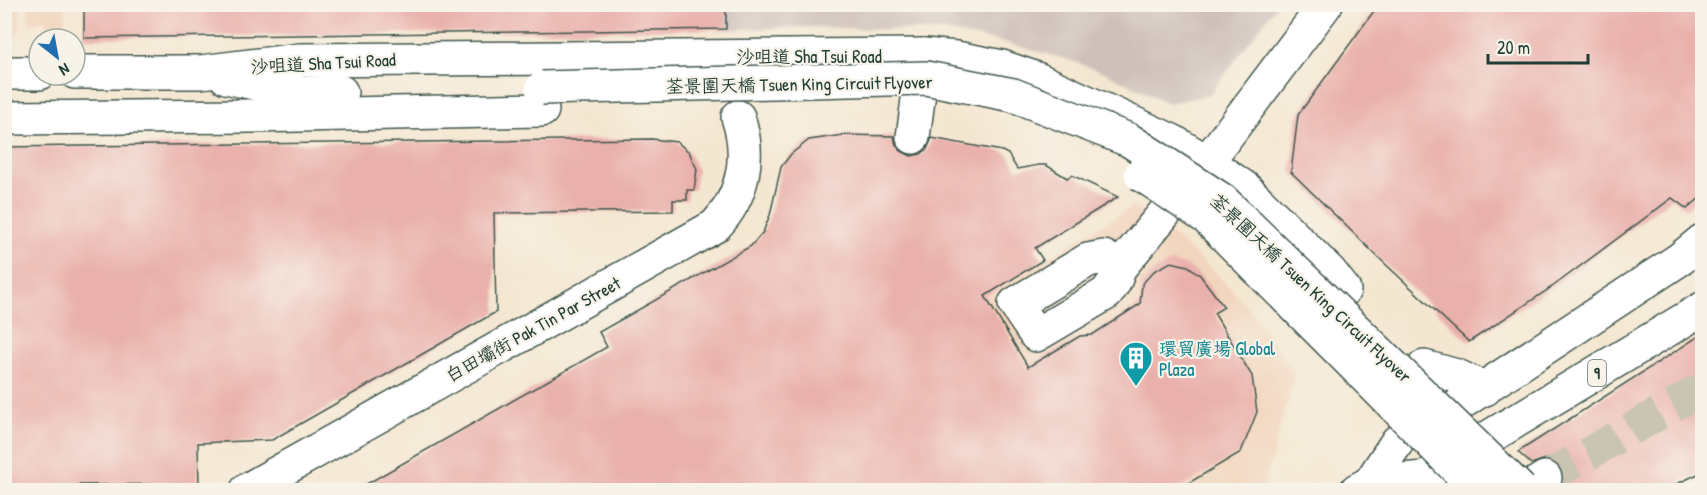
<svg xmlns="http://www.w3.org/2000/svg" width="1707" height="495" font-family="'Patrick Hand','LXGW WenKai TC',sans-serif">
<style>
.built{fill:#f2d5bd}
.industrial{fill:#cfc1ba}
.building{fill:#eab1ac}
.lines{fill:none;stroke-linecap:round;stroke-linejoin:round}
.highway-tunnel{stroke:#c9c5b2;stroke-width:33;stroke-dasharray:33 16;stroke-linecap:butt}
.minor-casing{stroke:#3f564c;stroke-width:36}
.major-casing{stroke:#3f564c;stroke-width:36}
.highway-casing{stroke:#3f564c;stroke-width:36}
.minor{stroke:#fff;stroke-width:33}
.major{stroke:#fff;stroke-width:33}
.highway{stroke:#fff;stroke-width:33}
.minor-bridge-casing{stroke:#3f564c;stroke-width:36;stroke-linecap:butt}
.minor-bridge{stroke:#fff;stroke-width:33}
.labels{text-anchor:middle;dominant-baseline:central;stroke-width:4.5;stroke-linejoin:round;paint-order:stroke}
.shield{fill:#f7f3e8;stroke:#60746a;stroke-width:1.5}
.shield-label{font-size:16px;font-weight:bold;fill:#1f3d34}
.street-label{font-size:18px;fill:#1f3d34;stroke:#f7f3e8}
.culture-label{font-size:18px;fill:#0d838f;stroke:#f7f3e8;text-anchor:start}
</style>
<rect width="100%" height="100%" fill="#f7f3e8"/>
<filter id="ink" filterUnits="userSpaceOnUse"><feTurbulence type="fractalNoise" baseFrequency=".0167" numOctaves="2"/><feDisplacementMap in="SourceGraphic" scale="12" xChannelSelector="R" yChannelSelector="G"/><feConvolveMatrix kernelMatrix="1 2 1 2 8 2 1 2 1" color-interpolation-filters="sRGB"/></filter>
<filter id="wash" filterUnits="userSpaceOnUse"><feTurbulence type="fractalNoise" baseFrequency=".008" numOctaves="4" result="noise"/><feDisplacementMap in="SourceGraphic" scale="24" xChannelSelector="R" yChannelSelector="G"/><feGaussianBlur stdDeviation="1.35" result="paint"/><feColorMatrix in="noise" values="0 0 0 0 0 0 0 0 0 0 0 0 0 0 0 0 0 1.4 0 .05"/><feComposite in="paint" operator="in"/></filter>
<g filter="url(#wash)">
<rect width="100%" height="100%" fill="#f4e7d1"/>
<g class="built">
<polygon points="4,5 20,5 21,27 17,35 12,38 5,38"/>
<polygon points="28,5 65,5 65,36 47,35 45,19 29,25"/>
<polygon points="1133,206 1175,237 1214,271 1251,310 1295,374 1263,490 892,490 832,388"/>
</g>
<polygon class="industrial" points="716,5 1277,5 1209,95 1168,103 1106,73 1069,60 1007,43 945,31 811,27 717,30"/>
<g id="blocks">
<g class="building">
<polygon points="84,4 726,4 726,29 84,38"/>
<polygon points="1379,4 1702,4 1702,196 1687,209 1672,198 1552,287 1469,342 1380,259 1291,172 1298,115"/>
<polygon points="844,135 894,136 896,145 901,151 911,156 921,154 927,149 932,138 1002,151 1008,154 1017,169 1039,165 1046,165 1067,178 1072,175 1118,197 1035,248 1043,260 985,296 1028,367 1080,336 1092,335 1140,304 1142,284 1154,271 1171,262 1188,266 1200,275 1224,307 1214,313 1252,376 1257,412 1241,452 1177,490 356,490 607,347 599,332 751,246 763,232 770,215 781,167 791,154 809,140"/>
<polygon points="652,139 677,142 689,152 697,169 694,190 687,190 687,200 673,200 673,211 494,213 496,312 272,440 198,443 199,484 78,485 78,490 4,490 4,147"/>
<polygon points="1702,334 1702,472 1664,490 1558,490 1562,486 1564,478 1561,468 1553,461 1545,459 1531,464 1518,452"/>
</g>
</g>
</g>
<g filter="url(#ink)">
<use href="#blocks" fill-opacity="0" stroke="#3f564c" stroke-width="1.5"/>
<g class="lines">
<polyline class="highway-tunnel" points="1545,478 1702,389"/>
<defs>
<g id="minor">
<polyline points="75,72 201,72 300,60 924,55 956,58 1002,67 1037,79 1172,141 1207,162 1245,188 1330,272 1344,290"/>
<polyline points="4,73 39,73"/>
<polyline points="226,77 301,93 341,92"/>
<polyline points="4,118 251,116 542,110"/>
<polyline points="913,137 924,55"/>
<polyline points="1120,267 1104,257 1088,260 1015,304 1036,335 1107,293 1115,281 1120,267 1207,162 1326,4"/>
<polyline points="1424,367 1457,376 1485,389"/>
<path d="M247,490L715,226C744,196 751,156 738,117"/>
</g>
<g id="major">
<polyline points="1461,403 1680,259 1702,241"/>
<polyline points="1370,483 1397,442"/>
</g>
<g id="highway">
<polyline points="1491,436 1702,309"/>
<polyline points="1537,483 1545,478"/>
<polyline points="1357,490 1370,483 1424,478 1437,470"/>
</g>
</defs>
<use href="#minor" class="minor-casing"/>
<use href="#major" class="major-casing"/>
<use href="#highway" class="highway-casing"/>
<use href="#minor" class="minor"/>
<use href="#major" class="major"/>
<use href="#highway" class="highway"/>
<defs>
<g id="minor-bridge">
<polyline points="542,88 926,78 1013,95 1129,140 1222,200 1521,490"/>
<polyline points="1141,174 1207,218 1478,490"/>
</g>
</defs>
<use href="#minor-bridge" class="minor-bridge-casing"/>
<use href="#minor-bridge" class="minor-bridge"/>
</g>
</g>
<defs>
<symbol id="building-pin" viewBox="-11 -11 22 30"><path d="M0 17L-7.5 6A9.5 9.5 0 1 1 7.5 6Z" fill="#0f9aa8" stroke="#f7f3e8"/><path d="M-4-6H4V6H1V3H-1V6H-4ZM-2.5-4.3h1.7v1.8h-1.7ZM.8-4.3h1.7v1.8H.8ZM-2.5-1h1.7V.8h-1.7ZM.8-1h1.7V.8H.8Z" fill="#fff"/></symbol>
</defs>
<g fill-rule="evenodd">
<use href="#building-pin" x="1117" y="339" width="38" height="52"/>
</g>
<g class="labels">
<rect class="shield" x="1588" y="360" width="18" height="26" rx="4.5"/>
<g class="shield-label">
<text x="1597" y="373">9</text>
</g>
<g class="street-label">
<text x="809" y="56">沙咀道 Sha Tsui Road</text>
<text transform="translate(323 63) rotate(-3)">沙咀道 Sha Tsui Road</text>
<text transform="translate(799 84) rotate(-1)">荃景圍天橋 Tsuen King Circuit Flyover</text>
<text transform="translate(1311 288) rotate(43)">荃景圍天橋 Tsuen King Circuit Flyover</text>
<text transform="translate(533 329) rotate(-29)">白田壩街 Pak Tin Par Street</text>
</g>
<g class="culture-label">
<text x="1159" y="348">環貿廣場 Global<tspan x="1159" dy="21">Plaza</tspan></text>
</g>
</g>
<rect width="1707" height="495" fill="none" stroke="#f7f3e8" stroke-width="24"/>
<g transform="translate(57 57) rotate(149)"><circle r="28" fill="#f7f3e8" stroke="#a1aaa0" stroke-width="1.5"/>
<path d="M0-4.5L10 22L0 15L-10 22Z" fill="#1f6fb2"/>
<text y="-9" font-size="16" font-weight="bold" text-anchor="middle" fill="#1f3d34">N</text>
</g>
<path d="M1488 54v9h100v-9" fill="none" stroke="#1f3d34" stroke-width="3"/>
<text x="1497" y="54" font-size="18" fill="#1f3d34" stroke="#f7f3e8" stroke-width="4.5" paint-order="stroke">20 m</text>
</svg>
